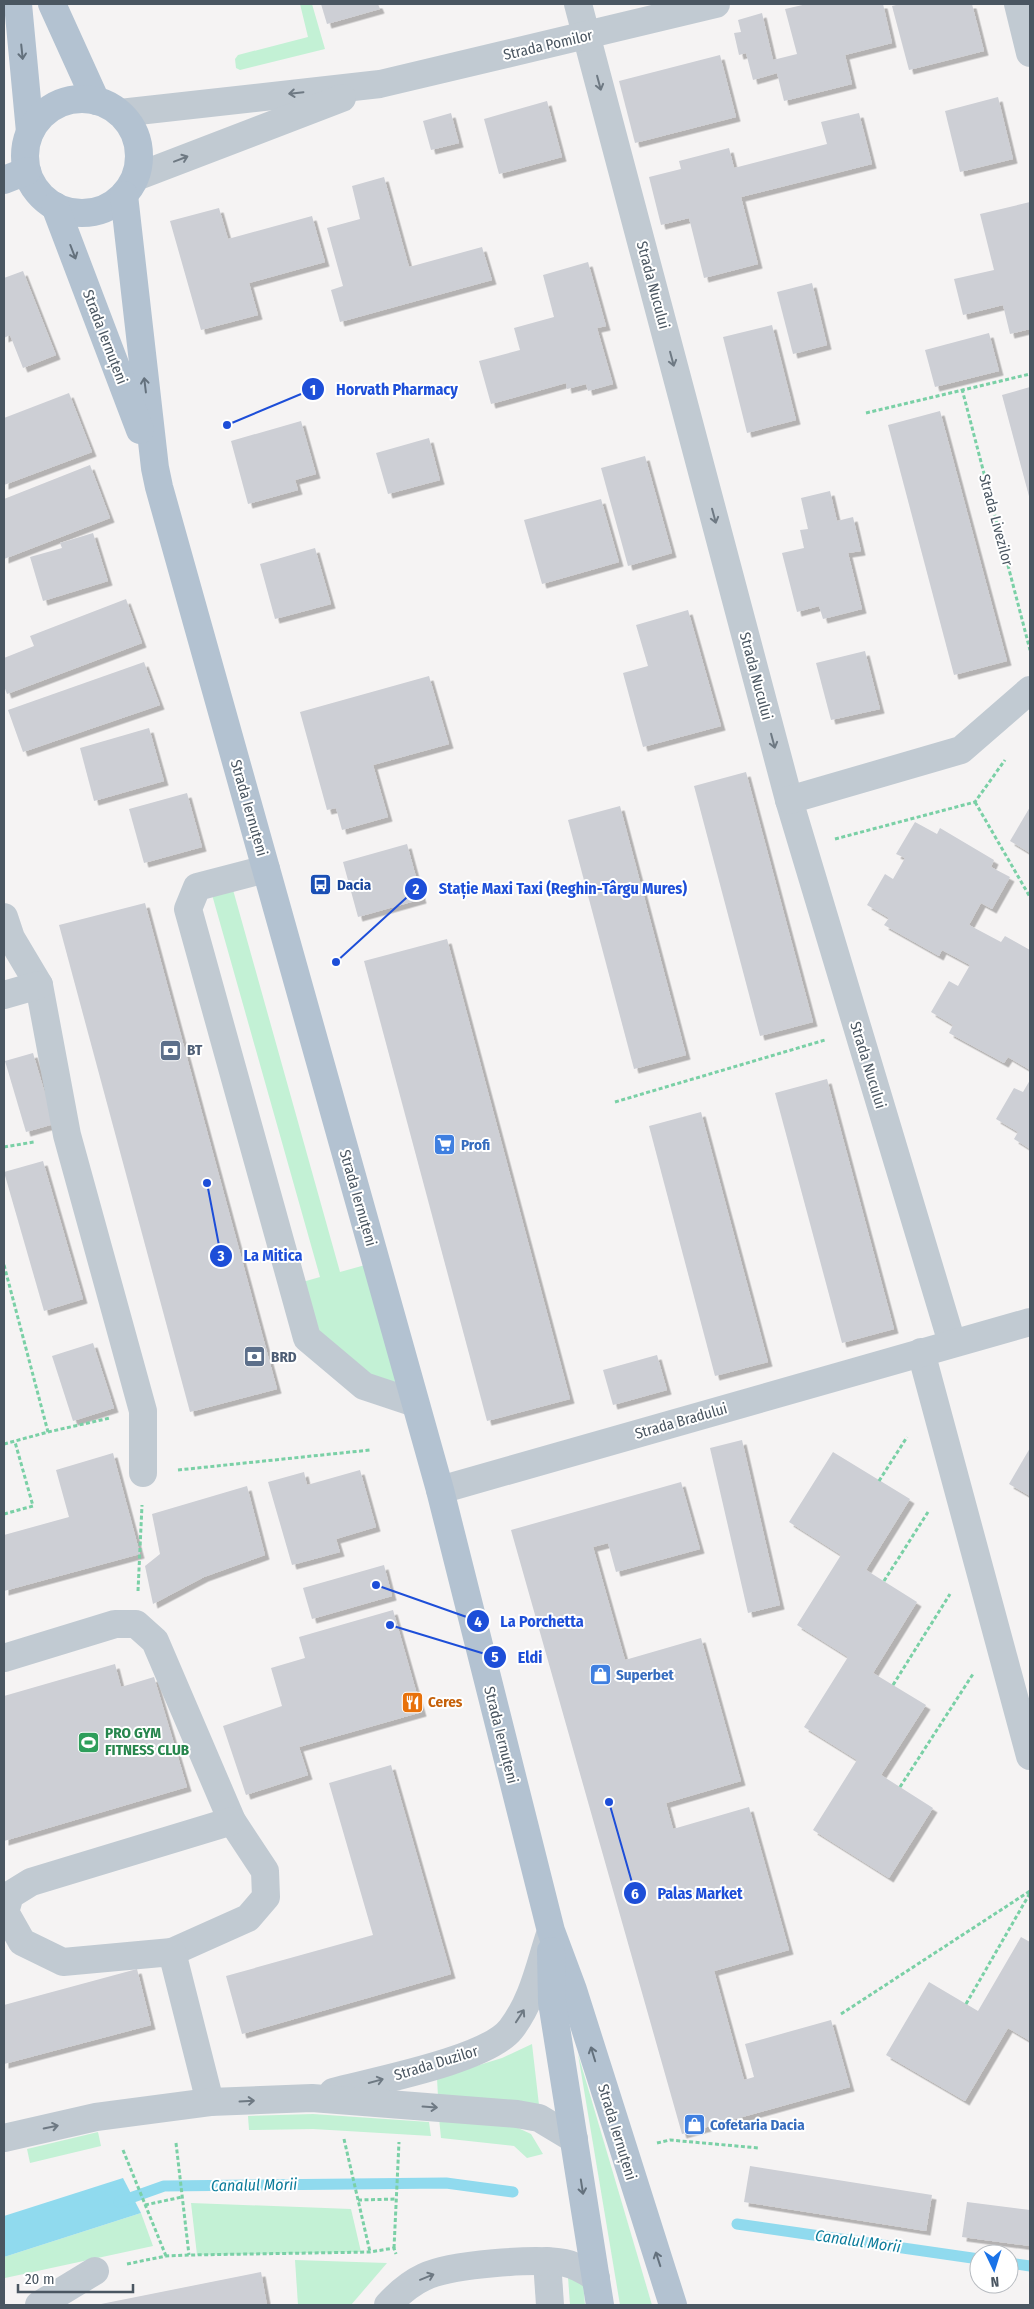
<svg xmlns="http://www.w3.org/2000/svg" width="1034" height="2309" font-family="'Fira Sans Condensed',sans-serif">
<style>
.green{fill:#c3f1d5}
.water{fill:#90daee}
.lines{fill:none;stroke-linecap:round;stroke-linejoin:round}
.stream{stroke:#90daee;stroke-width:11}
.building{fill:#cdcfd5;filter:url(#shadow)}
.path{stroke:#7ad0a6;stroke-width:3;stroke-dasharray:4 2.5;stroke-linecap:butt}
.minor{stroke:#c1cad2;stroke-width:28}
.major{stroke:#b3c2d1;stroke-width:28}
.oneway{stroke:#64717d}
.oneway2{stroke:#6e7983}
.labels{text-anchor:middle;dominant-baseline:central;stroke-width:4;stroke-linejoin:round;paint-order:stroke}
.street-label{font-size:15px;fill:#4a5661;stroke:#fff}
.transit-label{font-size:15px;font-weight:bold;fill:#164399;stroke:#fff;text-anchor:start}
.service-label{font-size:15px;font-weight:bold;fill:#4e5e75;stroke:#fff;text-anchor:start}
.shop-label{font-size:15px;font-weight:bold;fill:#366cbe;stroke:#fff;text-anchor:start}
.food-label{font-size:15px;font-weight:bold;fill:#c56008;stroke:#fff;text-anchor:start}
.leisure-label{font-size:15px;font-weight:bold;fill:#27864d;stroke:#fff;text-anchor:start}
.water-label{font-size:16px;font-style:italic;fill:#0c7c9b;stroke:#fff}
.leader{fill:none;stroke:#1d4ed8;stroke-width:2}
.callout-dot{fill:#1d4ed8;stroke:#fff;stroke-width:2}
.mark-label{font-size:15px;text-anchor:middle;font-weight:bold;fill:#fff}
.callout-label{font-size:16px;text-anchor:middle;font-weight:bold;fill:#1d4ed8;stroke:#fff;stroke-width:4;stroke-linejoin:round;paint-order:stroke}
</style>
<defs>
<filter id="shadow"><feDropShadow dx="4.5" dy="4.5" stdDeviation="0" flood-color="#0004"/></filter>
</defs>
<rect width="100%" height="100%" fill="#f5f3f3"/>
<g class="green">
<polygon points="300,4 312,4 325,49 240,70 236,68 235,59 238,55 308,37"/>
<polygon points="230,879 340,1272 376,1262 415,1403 307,1338 292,1285 320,1277 209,884"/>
<polygon points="532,2044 539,2105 438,2097 437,2078 502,2058"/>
<polygon points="578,2054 652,2305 620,2305"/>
<polygon points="313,2114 429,2122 431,2136 313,2129 249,2130 248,2116"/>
<polygon points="439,2118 516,2127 531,2134 543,2154 527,2158 514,2146 441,2138"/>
<polygon points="98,2132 101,2146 30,2163 27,2149"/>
<polygon points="191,2203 351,2209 361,2252 197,2255"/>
<polygon points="141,2213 153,2246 5,2278 4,2257"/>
<polygon points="295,2260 387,2263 351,2305 298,2305"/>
<polygon points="567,2263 582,2270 585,2305 570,2305"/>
</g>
<polygon class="water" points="123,2178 141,2213 4,2257 4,2216"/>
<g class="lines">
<g class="stream">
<polyline points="119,2202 164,2186 446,2183 513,2192"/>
<polyline points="737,2224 979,2259"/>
<polyline points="1009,2263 1030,2266"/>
</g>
</g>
<g class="building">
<polygon points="321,4 378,4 380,9 327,24"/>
<polygon points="807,4 883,4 892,43 845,55 852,84 784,101 777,73 753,80 746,53 739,55 734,33 741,32 738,20 762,13 773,60 797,54 785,9"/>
<polygon points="900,4 972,4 984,51 909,70 892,6"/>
<polygon points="720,55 736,117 635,143 619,81"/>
<polygon points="998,97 1013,159 960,172 945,111"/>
<polygon points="547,101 562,157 499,174 484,119"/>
<polygon points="451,113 459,143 431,150 423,121"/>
<polygon points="859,113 872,164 741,197 758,264 704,278 689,218 661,225 649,177 681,169 679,161 729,148 734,168 827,144 821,122"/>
<polygon points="384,177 409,267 482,247 492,280 340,322 331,290 343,286 327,228 360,219 352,186"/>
<polygon points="1030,202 1030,329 1010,334 1003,305 963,315 954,279 994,270 980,214"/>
<polygon points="219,208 228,239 312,216 325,262 249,283 258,315 201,330 170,221"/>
<polygon points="588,262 606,326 597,328 613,384 588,391 586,384 567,389 566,383 491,404 479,361 520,350 514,328 554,317 543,275"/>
<polygon points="23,271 56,355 23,368 10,335 4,338 4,278"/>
<polygon points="812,283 827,345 793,354 777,292"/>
<polygon points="772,325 796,420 747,433 723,337"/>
<polygon points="989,333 999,371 935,387 925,350"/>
<polygon points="1030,387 1030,500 1002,395"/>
<polygon points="69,393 92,452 4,485 4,418"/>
<polygon points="940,411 1007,661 954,675 888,425"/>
<polygon points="301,421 316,474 295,480 298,490 248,504 231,441"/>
<polygon points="429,438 440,480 388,494 376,453"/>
<polygon points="645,456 672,553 628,566 601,468"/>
<polygon points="90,465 110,518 4,559 4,499"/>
<polygon points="830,491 837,521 853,517 861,551 848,553 862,609 823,619 819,606 797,612 782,553 804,548 800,530 808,529 801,498"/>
<polygon points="601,499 619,562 542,584 524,520"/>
<polygon points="93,533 108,581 43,601 30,557 62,548 60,543"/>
<polygon points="315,548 331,604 275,619 260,564"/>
<polygon points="126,599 142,643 7,694 4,686 4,658 34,646 30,636"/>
<polygon points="688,610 721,726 643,747 623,673 648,666 636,625"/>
<polygon points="865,651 880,709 831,720 816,663"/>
<polygon points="144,662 160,705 23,752 8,710"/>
<polygon points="429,676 449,744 373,765 388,817 342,830 336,808 327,810 300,712"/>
<polygon points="149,728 164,781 94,801 80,748"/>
<polygon points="746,772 813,1022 760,1036 694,786"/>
<polygon points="187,793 202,847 144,863 129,809"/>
<polygon points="620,806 686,1055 634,1069 568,820"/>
<polygon points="1030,807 1030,853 1010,841"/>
<polygon points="915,822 937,834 940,828 994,860 991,867 1010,877 992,909 981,903 969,925 1001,942 1005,936 1030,950 1030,1070 1008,1057 1004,1063 949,1033 953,1025 931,1012 949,981 958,986 970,965 942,950 939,956 884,925 889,918 867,905 885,874 893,879 905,858 896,854"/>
<polygon points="407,844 422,899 358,917 343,862"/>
<polygon points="145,903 277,1389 190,1412 59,925"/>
<polygon points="447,939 570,1399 487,1421 364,961"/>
<polygon points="33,1053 54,1124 26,1132 5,1061"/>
<polygon points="827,1079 894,1329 842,1343 775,1093"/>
<polygon points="1030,1080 1030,1149 1014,1139 1018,1132 996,1119 1014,1088 1023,1092"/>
<polygon points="701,1112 768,1362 715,1376 649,1126"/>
<polygon points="43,1161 83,1299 44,1311 4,1172"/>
<polygon points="93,1343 114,1408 73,1421 52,1356"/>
<polygon points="657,1355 667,1390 613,1405 603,1370"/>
<polygon points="742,1440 780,1605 748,1613 710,1448"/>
<polygon points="1030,1448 1030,1496 1009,1484"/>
<polygon points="833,1452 910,1499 866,1570 917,1602 873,1673 926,1705 881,1775 933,1808 889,1878 813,1830 857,1760 804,1727 848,1657 797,1625 841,1555 789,1522"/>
<polygon points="113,1453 140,1554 4,1591 4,1535 69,1517 56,1470"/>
<polygon points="360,1470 376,1527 336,1539 340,1552 292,1565 268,1482 304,1472 307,1485"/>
<polygon points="681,1482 700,1549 616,1572 608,1543 593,1547 625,1660 701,1638 741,1781 666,1803 673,1829 749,1807 789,1950 714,1971 744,2080 754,2077 745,2044 831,2020 850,2087 682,2134 511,1530"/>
<polygon points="247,1486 265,1555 204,1577 153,1604 145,1566 160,1554 152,1514"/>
<polygon points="384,1565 392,1596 312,1619 303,1588"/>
<polygon points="393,1610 422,1712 299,1747 308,1775 246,1795 223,1726 282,1706 271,1668 305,1658 299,1637"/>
<polygon points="115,1664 121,1687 154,1677 187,1787 4,1841 4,1696"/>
<polygon points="391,1765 451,1974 242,2034 226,1976 373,1935 329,1783"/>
<polygon points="1021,1937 1030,1942 1030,2041 1008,2028 965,2101 886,2055 929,1982 978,2011"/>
<polygon points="137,1969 151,2025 4,2064 4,2005"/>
<polygon points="750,2166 932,2195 926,2231 744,2202"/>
<polygon points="967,2202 1030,2210 1030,2246 962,2237"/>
<polygon points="261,2272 267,2305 101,2305 101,2304"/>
</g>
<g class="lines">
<g class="path">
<polyline points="962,389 1030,650"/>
<polyline points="866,413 1030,374"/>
<polyline points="975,802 1030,897"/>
<polyline points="835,839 975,802 1005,760"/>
<polyline points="615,1102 825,1040"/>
<polyline points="4,1147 34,1142"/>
<polyline points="4,1265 48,1432"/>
<polyline points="4,1444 48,1432 110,1418"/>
<polyline points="178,1470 370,1450"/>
<polyline points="879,1481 907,1437"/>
<polyline points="4,1514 33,1506 15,1442"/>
<polyline points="884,1581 928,1512"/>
<polyline points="138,1591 142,1505"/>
<polyline points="893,1685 950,1594"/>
<polyline points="900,1787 973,1674"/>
<polyline points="966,2004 1030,1893"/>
<polyline points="841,2014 1030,1891"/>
<polyline points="344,2139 370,2252"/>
<polyline points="176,2143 189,2255"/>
<polyline points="657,2143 670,2140 759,2148"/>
<polyline points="123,2150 166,2256"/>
<polyline points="358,2200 396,2199"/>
<polyline points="145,2205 182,2197"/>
<polyline points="394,2248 399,2142"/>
<polyline points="127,2264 166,2256 189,2255 370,2252 394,2248 396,2254"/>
</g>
<g class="minor">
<polyline points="578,4 789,800 952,1343"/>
<polyline points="1018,4 1030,53"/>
<polyline points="120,113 380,84 716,4"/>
<polyline points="136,177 342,98"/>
<polyline points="789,800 961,750 1030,690"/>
<polyline points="266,869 197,887 188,909 307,1338 364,1386 415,1403"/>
<polyline points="4,917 11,938 39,985 67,1135 143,1411 143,1473"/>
<polyline points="4,995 39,985"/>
<polyline points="921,1352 1030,1756"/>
<polyline points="440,1490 1030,1322"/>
<polyline points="4,1658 115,1624 136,1624 155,1641 232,1821 265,1871 266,1897 248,1918 172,1952"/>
<path d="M333,2092C374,2081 487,2060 511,2029C532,2002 539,1968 549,1937"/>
<polyline points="210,2102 172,1952 63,1962 22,1942 5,1912 10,1895 31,1882 232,1821"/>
<polyline points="4,2138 96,2117 210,2102 312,2098 517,2114 539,2118 574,2139"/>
<polyline points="547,2261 550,2305"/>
<polyline points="39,2305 95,2271"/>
<path d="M388,2305C399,2293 409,2284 424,2277C451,2264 535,2258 565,2263C576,2265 587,2272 596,2278"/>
</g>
<g class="major">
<polyline points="18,4 30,132"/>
<polyline points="52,4 96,101"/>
<circle cx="82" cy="156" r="57"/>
<polyline points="4,180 27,171"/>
<polyline points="124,195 155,468 159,487 440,1490 551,1931 573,1990 673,2305"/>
<polyline points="55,206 140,430"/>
<polyline points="551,1951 552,2002 600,2305"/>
</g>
</g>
<defs><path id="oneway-shaft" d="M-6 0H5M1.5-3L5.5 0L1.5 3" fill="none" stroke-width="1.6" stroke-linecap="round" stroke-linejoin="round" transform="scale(1.25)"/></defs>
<g class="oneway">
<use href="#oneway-shaft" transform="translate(22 52) rotate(84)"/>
<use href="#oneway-shaft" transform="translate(73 252) rotate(69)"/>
<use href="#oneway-shaft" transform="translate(145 385) rotate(-97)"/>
<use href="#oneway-shaft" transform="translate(593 2054) rotate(-107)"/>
<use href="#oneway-shaft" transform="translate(582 2187) rotate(81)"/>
<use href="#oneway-shaft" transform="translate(658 2259) rotate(-108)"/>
</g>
<g class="oneway2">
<use href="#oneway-shaft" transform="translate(599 83) rotate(75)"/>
<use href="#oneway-shaft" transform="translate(296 93) rotate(174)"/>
<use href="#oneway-shaft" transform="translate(181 159) rotate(-21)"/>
<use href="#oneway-shaft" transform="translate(672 359) rotate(75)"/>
<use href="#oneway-shaft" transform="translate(714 516) rotate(75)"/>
<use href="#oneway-shaft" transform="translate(773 741) rotate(75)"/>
<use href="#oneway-shaft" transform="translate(520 2016) rotate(-57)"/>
<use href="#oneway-shaft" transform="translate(376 2081) rotate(-15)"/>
<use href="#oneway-shaft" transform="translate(247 2101) rotate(-3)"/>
<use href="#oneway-shaft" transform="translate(430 2107) rotate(4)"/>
<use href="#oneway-shaft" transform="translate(51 2127) rotate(-12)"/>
<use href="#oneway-shaft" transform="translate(427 2277) rotate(-22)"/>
</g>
<defs>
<symbol id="bus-square" viewBox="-11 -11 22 22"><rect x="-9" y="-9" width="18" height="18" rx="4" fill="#1a4fb4" stroke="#fff"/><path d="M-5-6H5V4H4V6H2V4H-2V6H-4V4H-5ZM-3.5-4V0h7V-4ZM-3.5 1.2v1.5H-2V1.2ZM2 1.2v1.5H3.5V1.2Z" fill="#fff"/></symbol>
<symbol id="bank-square" viewBox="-11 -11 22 22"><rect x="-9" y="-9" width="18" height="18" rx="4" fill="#5c6f8a" stroke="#fff"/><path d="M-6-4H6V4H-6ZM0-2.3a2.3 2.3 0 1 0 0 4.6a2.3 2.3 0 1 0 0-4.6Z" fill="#fff"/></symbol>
<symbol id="supermarket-square" viewBox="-11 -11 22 22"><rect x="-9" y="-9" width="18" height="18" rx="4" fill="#3f7fe0" stroke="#fff"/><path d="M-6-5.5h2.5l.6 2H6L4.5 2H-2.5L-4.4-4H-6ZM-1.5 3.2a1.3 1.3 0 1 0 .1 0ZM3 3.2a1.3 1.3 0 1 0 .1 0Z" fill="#fff"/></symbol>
<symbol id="shop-square" viewBox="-11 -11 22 22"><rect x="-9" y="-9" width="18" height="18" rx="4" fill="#3f7fe0" stroke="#fff"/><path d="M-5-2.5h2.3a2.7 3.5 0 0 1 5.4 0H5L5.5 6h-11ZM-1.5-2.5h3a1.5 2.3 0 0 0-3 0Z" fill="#fff"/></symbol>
<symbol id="restaurant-square" viewBox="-11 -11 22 22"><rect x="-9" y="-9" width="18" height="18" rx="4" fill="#e8710a" stroke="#fff"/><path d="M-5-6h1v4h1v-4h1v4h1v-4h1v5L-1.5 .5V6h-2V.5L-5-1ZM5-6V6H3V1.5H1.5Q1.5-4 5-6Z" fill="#fff"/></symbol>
<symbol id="stadium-square" viewBox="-11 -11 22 22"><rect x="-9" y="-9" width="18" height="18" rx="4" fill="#2e9e5b" stroke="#fff"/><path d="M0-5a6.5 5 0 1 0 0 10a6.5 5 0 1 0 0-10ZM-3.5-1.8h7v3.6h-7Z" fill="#fff"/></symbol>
</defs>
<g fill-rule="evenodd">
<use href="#bus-square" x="308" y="872" width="25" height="25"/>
<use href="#bank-square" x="158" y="1038" width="25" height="25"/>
<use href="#supermarket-square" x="432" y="1132" width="25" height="25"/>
<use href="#bank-square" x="242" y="1344" width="25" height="25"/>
<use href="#shop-square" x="588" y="1662" width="25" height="25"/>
<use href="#restaurant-square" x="400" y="1690" width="25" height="25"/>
<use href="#stadium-square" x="76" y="1730" width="25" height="25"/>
<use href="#shop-square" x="682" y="2112" width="25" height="25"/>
</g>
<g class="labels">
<g class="street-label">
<text transform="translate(548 45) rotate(-13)">Strada Pomilor</text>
<text transform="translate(653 285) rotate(75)">Strada Nucului</text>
<text transform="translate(105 337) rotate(69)">Strada Iernuțeni</text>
<text transform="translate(996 520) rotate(75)">Strada Livezilor</text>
<text transform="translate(756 676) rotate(75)">Strada Nucului</text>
<text transform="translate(249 808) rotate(74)">Strada Iernuțeni</text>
<text transform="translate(868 1065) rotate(73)">Strada Nucului</text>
<text transform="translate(358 1198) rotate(74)">Strada Iernuțeni</text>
<text transform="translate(681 1421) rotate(-16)">Strada Bradului</text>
<text transform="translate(501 1735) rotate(76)">Strada Iernuțeni</text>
<text transform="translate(436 2063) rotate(-17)">Strada Duzilor</text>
<text transform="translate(617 2132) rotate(73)">Strada Iernuțeni</text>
</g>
<g class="transit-label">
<text x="337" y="885">Dacia</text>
</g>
<g class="service-label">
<text x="187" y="1050">BT</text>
<text x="271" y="1357">BRD</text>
</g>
<g class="shop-label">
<text x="461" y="1145">Profi</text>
<text x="616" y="1675">Superbet</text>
<text x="710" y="2125">Cofetaria Dacia</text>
</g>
<g class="food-label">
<text x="428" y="1702">Ceres</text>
</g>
<g class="leisure-label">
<text x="105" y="1733">PRO GYM<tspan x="105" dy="17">FITNESS CLUB</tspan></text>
</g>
<g class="water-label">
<text transform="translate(254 2185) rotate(-1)">Canalul Morii</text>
<text transform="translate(858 2241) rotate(8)">Canalul Morii</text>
</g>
</g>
<path class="leader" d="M227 425L313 389M336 962L416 889M207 1183L221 1256M376 1585L478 1621M390 1625L495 1657M609 1802L635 1893"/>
<g class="callout-dot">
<circle cx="227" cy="425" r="5"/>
<circle cx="336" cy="962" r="5"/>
<circle cx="207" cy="1183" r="5"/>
<circle cx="376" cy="1585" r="5"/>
<circle cx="390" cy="1625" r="5"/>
<circle cx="609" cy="1802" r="5"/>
<circle cx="313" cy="389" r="12"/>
<circle cx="416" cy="889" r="12"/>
<circle cx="221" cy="1256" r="12"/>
<circle cx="478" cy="1621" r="12"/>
<circle cx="495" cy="1657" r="12"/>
<circle cx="635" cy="1893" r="12"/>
</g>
<g class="mark-label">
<text x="313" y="395">1</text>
<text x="416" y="894">2</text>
<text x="221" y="1261">3</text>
<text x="478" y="1627">4</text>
<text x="495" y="1662">5</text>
<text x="635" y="1899">6</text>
</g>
<g class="callout-label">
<text x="397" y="395">Horvath Pharmacy</text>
<text x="563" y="894">Stație Maxi Taxi (Reghin-Târgu Mures)</text>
<text x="273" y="1261">La Mitica</text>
<text x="542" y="1627">La Porchetta</text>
<text x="530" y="1663">Eldi</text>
<text x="700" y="1899">Palas Market</text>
</g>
<rect width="1034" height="2309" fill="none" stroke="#4a5661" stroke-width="10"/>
<g transform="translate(994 2269) rotate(176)"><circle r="24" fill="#ffffff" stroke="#b7bbc0"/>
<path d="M0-4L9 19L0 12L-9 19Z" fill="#1a73e8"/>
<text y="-8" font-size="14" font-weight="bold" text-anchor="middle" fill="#4a5661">N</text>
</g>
<path d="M18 2284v8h115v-8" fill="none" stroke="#4a5661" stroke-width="2.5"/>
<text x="25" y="2284" font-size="15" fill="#4a5661" stroke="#ffffff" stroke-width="4" paint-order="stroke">20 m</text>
</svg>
